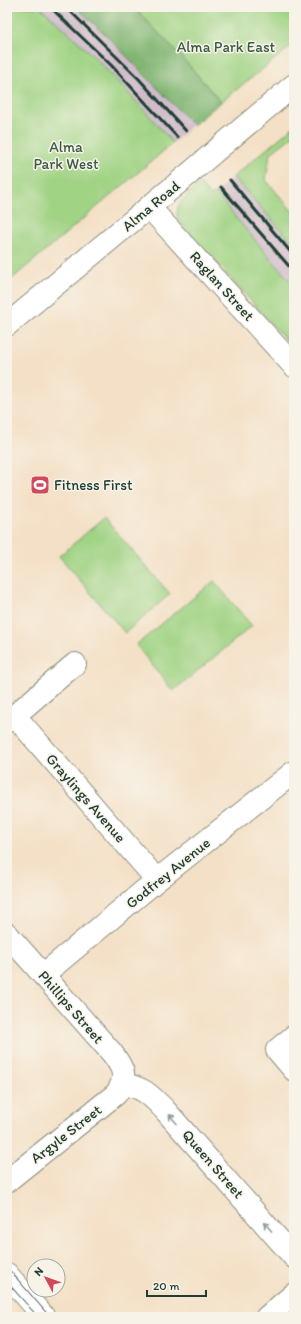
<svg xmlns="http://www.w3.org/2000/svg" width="301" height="1324" font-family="Itim,sans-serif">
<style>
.industrial{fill:#d1bdca}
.green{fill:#a0d384;stroke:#60885c}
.forest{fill:#80b572;stroke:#507953}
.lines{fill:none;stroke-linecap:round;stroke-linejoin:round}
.minor-casing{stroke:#8a8e7d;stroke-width:24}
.minor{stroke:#fff;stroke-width:22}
.tram{stroke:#1f3d34;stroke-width:1}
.rail{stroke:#1f3d34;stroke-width:3}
.minor-bridge-casing{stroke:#8a8e7d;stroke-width:24;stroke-linecap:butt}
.minor-bridge{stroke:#fff;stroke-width:22}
.oneway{stroke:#8f9e9a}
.labels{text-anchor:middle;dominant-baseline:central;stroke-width:3;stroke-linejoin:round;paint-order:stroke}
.park-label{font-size:15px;fill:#395b44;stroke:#f7f3e8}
.street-label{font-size:15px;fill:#1f3d34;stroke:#f7f3e8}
.poi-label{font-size:15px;fill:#1f3d34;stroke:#f7f3e8;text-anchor:start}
</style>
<rect width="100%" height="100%" fill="#f7f3e8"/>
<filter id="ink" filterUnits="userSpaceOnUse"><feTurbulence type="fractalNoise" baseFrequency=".025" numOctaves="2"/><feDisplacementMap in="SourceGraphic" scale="8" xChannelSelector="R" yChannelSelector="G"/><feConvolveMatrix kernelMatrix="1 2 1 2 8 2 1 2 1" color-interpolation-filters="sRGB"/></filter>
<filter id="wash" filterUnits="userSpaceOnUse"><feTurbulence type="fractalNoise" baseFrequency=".012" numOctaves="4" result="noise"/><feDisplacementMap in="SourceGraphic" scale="16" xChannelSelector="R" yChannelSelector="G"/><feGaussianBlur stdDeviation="0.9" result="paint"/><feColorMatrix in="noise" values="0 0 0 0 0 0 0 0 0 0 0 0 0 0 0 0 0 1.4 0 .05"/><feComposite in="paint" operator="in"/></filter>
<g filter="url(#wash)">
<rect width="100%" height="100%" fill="#f4e0c6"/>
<g class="industrial">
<polygon points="40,7 76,7 105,34 193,125 173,143 141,105 83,47"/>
<polygon points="233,177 294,244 294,286 215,193"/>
</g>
<g class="green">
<path d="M7,7H40C88,48 132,95 173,143L7,283Z"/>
<polygon points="134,7 294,7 294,44 221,102 187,63"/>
<polygon points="294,126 294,135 270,154 266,180 294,213 294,244 233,177"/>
<path d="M200,184L211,196L215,193L294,286V349L178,220C173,202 188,195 200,184Z"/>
<polygon points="104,518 170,594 125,633 59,556"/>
<polygon points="214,581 252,626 173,691 136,645"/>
</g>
<polygon class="forest" points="76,7 134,7 187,63 221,102 193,125 105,34"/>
</g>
<g filter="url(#ink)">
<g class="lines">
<defs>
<g id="minor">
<polyline points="219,148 294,85"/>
<polyline points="149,207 294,366"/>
<polyline points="7,325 190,173"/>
<polyline points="15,716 157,880"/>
<polyline points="7,722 75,664"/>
<path d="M7,934L112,1053C124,1069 128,1077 116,1094L7,1181"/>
<polyline points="43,975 157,880 294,772"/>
<polyline points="294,1036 277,1050 294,1070"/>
<path d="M123,1084C144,1088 149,1094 164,1109L294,1257"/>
<polyline points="7,1274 44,1317"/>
<polyline points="267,1317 294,1294"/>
</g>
</defs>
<use href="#minor" class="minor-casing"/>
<use href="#minor" class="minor"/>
<g class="tram">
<polyline points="7,1267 50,1317"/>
<polyline points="7,1282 38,1317"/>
</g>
<g class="rail">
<polyline points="50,7 111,65 178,138"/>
<polyline points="66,7 139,79 186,131"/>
<polyline points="230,180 294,256"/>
<polyline points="221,187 294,272"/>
</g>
<defs>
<polyline id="minor-bridge" points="190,173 219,148"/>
</defs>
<use href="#minor-bridge" class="minor-bridge-casing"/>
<use href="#minor-bridge" class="minor-bridge"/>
</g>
<defs><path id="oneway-shaft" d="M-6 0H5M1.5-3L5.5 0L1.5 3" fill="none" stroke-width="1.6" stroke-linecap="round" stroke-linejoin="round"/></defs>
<g class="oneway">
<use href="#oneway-shaft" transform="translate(173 1119) rotate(-131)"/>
<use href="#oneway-shaft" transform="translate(268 1227) rotate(-131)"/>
</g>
</g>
<defs>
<symbol id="stadium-square" viewBox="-11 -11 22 22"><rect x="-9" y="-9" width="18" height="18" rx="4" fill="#d1495b" stroke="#f7f3e8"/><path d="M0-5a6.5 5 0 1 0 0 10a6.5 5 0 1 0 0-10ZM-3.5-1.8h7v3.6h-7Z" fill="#fff"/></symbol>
</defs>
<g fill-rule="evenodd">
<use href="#stadium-square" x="29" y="474" width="22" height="22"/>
</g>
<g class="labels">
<g class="park-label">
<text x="226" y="47">Alma Park East</text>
<text x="66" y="147">Alma<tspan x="66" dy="17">Park West</tspan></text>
</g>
<g class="street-label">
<text transform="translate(151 206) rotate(-40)">Alma Road</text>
<text transform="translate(222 286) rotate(48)">Raglan Street</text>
<text transform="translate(86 798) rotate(49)">Graylings Avenue</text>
<text transform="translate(168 873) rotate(-39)">Godfrey Avenue</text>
<text transform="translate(71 1007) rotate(49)">Phillips Street</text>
<text transform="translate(66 1134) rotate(-38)">Argyle Street</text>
<text transform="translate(213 1164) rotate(49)">Queen Street</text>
</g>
<g class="poi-label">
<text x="54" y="485">Fitness First</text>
</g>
</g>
<rect width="301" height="1324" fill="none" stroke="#f7f3e8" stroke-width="24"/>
<g transform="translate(46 1278) rotate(311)"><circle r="19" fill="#f7f3e8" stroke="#a1aaa0"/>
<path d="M0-3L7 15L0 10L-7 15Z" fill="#d1495b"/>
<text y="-6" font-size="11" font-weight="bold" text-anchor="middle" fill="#1f3d34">N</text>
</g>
<path d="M147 1290v6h59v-6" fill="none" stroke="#1f3d34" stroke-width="2"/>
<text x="153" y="1290" font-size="12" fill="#1f3d34" stroke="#f7f3e8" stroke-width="3" paint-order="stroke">20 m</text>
</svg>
